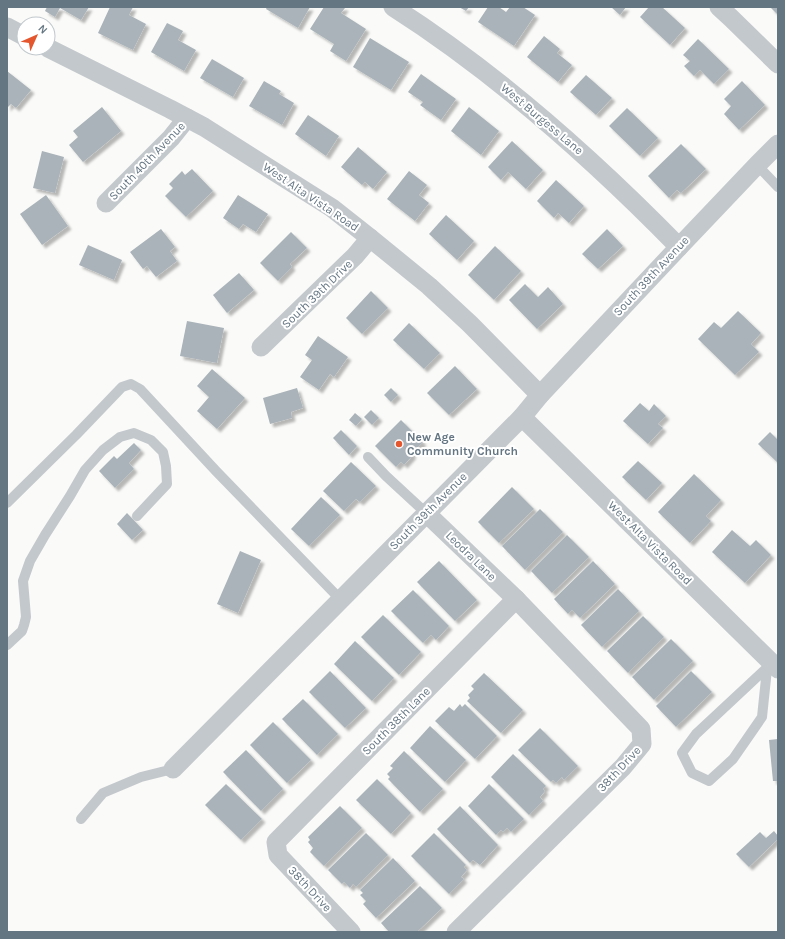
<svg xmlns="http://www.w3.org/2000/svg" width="785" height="939" font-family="Karla,sans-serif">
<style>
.building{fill:#aab3b9;filter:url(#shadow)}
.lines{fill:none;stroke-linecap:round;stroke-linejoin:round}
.service{stroke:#c3c8cc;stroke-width:10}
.minor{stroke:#c3c8cc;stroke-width:19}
.poi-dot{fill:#e4572e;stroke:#fff;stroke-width:1.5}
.labels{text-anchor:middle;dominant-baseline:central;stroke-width:4;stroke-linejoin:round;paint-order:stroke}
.street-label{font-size:12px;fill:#657683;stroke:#fff}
.poi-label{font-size:12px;font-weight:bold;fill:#657683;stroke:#fff;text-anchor:start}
</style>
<defs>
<filter id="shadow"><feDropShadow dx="3.5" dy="3.5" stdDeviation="1" flood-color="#0004"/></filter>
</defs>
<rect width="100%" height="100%" fill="#fafaf8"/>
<g class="building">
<polygon points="47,7 89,7 81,20 60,8 55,17 45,11"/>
<polygon points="110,7 133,7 129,15 146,24 133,50 98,33"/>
<polygon points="267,7 310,7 298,28 266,9"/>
<polygon points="324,7 344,7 345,8 341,13 366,29 346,61 330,51 334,44 310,29"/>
<polygon points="459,7 469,7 466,11"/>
<polygon points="488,7 499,7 506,12 510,7 523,7 535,15 514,46 478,22"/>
<polygon points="611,7 626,7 620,15"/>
<polygon points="649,7 662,7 685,28 670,45 640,17"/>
<polygon points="770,7 778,7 778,15"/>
<polygon points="167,23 183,31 178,40 196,50 184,71 151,52"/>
<polygon points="544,36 560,49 557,53 572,65 558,82 527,57"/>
<polygon points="370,38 409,62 391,90 353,67"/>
<polygon points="698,39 729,69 714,84 700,70 694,76 684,66 690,61 683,55"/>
<polygon points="212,59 244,78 233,97 200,78"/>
<polygon points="7,71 31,90 16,108 11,104 7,108"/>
<polygon points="421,74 456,99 441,120 420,105 423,102 408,92"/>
<polygon points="586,75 612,98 596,115 570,92"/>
<polygon points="264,81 281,91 279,94 294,103 282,125 249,106"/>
<polygon points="742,81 765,105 739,130 724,114 731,106 724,99"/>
<polygon points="102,107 121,131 83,162 69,145 78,137 73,131"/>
<polygon points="469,107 499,131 481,155 451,131"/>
<polygon points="627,108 658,138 640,156 609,126"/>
<polygon points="308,115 339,136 326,156 295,134"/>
<polygon points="512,141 543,170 526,189 508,172 501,180 488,167"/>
<polygon points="681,144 706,169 681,193 677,190 669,198 648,176"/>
<polygon points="358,147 387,172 373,189 365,182 362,185 341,167"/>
<polygon points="42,151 64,157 55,193 33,188"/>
<polygon points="192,169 213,191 186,217 165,196 173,188 169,184 182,171 185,175"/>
<polygon points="409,171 427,185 419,195 429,203 415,221 387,199"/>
<polygon points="556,180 584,206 569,223 558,213 554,218 537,201"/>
<polygon points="46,195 68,226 42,245 20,214"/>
<polygon points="238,195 268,214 256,232 243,224 239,229 223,218"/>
<polygon points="446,215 474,241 457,260 429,234"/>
<polygon points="161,229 175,247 170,251 177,261 156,277 147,266 143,269 130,252"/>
<polygon points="607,229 623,246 598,269 582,254"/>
<polygon points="291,232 307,248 290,264 292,267 278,281 260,263"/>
<polygon points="88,245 122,260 114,280 79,265"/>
<polygon points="495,246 521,271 494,300 468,275"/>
<polygon points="239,273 254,290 227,313 213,295"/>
<polygon points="525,284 538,297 548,287 563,304 537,329 509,300"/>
<polygon points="371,291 388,308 362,334 346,318"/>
<polygon points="738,311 761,333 751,344 759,352 735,375 698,339 714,322 721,328"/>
<polygon points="187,321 224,328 217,363 180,356"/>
<polygon points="409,323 440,353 424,369 393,340"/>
<polygon points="318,336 348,357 334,377 330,374 319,390 300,377 312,360 305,355"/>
<polygon points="455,366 477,389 449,415 427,393"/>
<polygon points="212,369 245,398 217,429 197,411 209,397 197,386"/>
<polygon points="297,388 303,408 291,412 292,418 270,424 263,398"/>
<polygon points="391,388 398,395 391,402 384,395"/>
<polygon points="640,403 649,411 654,404 666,416 658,424 663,428 648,444 623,421"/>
<polygon points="371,410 379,418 372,425 364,417"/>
<polygon points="355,413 362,419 356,426 349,420"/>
<polygon points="401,420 423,442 411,454 413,455 404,465 401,462 396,467 375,446"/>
<polygon points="341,430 357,446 349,455 333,438"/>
<polygon points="770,432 778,440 778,463 758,444"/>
<polygon points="134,443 141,450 129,463 134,469 115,488 99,471 114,456 117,459"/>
<polygon points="638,461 662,483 646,500 622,477"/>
<polygon points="351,462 376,486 360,502 356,499 344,511 323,491"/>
<polygon points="694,474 721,500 706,516 711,521 690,543 658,512"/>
<polygon points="512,487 534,509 499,543 478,522"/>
<polygon points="321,497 340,515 309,546 291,529"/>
<polygon points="540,509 563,532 525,570 502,546"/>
<polygon points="127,513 143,530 132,540 117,524"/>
<polygon points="732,530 750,546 756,540 771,555 745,583 712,552"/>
<polygon points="567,535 589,557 552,593 531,571"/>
<polygon points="240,551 261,560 238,613 217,604"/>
<polygon points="439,561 477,600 455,621 417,582"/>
<polygon points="593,561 615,584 580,618 572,610 568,614 554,599"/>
<polygon points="618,589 639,611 602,647 581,625"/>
<polygon points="413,590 449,626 436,640 431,635 423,643 391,611"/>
<polygon points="383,615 421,652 399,675 361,637"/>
<polygon points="643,616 664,637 628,673 607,651"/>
<polygon points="671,639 693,661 654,700 632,677"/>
<polygon points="355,641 394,678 372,701 334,664"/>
<polygon points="330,671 366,708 345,728 309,692"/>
<polygon points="691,671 712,692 676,727 656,706"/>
<polygon points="484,673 523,710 501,733 467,701 470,698 468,695 474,689 471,686"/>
<polygon points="303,699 338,734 317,755 282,719"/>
<polygon points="460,704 462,707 465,704 497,736 475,759 435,721 449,707 454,711"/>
<polygon points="273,722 311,760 287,783 250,745"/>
<polygon points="430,726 466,760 445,782 410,748"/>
<polygon points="540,728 578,766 564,780 562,777 556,783 553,780 551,782 518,750"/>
<polygon points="778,739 778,781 773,781 769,740"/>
<polygon points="246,750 283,789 261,811 223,772"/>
<polygon points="404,751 443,789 420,812 388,779 390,777 387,774 393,768 390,766"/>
<polygon points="513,754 546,786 543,789 545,791 540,797 543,801 529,815 491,777"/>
<polygon points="377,779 411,813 391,834 356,800"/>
<polygon points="226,784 262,819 241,840 205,805"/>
<polygon points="489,784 524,819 511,832 507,828 503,832 501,830 496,835 468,806"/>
<polygon points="340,806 362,828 324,866 310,852 313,848 308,842 310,840 308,837"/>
<polygon points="460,806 498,845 480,865 473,860 470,863 437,829"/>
<polygon points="774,831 778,836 778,839 749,867 736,854 760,832 766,838"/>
<polygon points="366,833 388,855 356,887 353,884 350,888 344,882 342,884 328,870"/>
<polygon points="434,833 466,865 464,867 467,870 461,877 464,879 449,894 411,856"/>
<polygon points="393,858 415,881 376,918 363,904 366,901 360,895 363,893 360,890"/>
<polygon points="420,886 442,908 417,932 389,932 381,923"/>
</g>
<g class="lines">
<g class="service">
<polyline points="757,165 778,187"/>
<polyline points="368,457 386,476 426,513"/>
<polyline points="7,503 76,435 122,387 131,384 140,389 216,471 340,599"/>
<polyline points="7,645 22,631 24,625 26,617 23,581 30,561 45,535 70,496 85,470 103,450 120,437 134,433 151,440 163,452 166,466 167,484 137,516"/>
<polyline points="767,669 762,717 733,759 709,781 692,773 682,753 696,734 772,663"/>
<polyline points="81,819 103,793 141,777 173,769"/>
</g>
<g class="minor">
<path d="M393,7C498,74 592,158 679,247"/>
<polyline points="719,7 731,18 778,64"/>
<polyline points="7,27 24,36"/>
<polyline points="48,48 170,109 204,127 332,208 370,238 429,286 470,324 540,395"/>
<polyline points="106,203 171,138 187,118"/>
<polyline points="261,347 355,256 370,238"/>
<polyline points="522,417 778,669"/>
<polyline points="426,513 516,599 641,729 642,744 623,767 456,932"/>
<polyline points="173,769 522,417 540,395 679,247 757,165 778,144"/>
<polyline points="351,932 278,855 276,842 516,599"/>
</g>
</g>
<circle class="poi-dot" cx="399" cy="444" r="4"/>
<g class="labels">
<g class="street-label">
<text transform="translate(542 119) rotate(40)">West Burgess Lane</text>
<text transform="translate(147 161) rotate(-46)">South 40th Avenue</text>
<text transform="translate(311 197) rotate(34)">West Alta Vista Road</text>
<text transform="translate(651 276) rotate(-47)">South 39th Avenue</text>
<text transform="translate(317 294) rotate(-44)">South 39th Drive</text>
<text transform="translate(428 511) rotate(-45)">South 39th Avenue</text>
<text transform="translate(650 543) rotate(45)">West Alta Vista Road</text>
<text transform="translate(471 556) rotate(44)">Leodra Lane</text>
<text transform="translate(396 721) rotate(-45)">South 38th Lane</text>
<text transform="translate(619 769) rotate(-47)">38th Drive</text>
<text transform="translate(310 889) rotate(47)">38th Drive</text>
</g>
<g class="poi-label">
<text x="407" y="437">New Age<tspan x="407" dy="14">Community Church</tspan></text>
</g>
</g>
<rect width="785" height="939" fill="none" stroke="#657683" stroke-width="16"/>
<g transform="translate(36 36) rotate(45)"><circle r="19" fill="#ffffff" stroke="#c1c8cd"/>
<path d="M0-3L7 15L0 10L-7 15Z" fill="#e4572e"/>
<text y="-6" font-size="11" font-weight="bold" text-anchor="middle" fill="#657683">N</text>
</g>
</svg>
